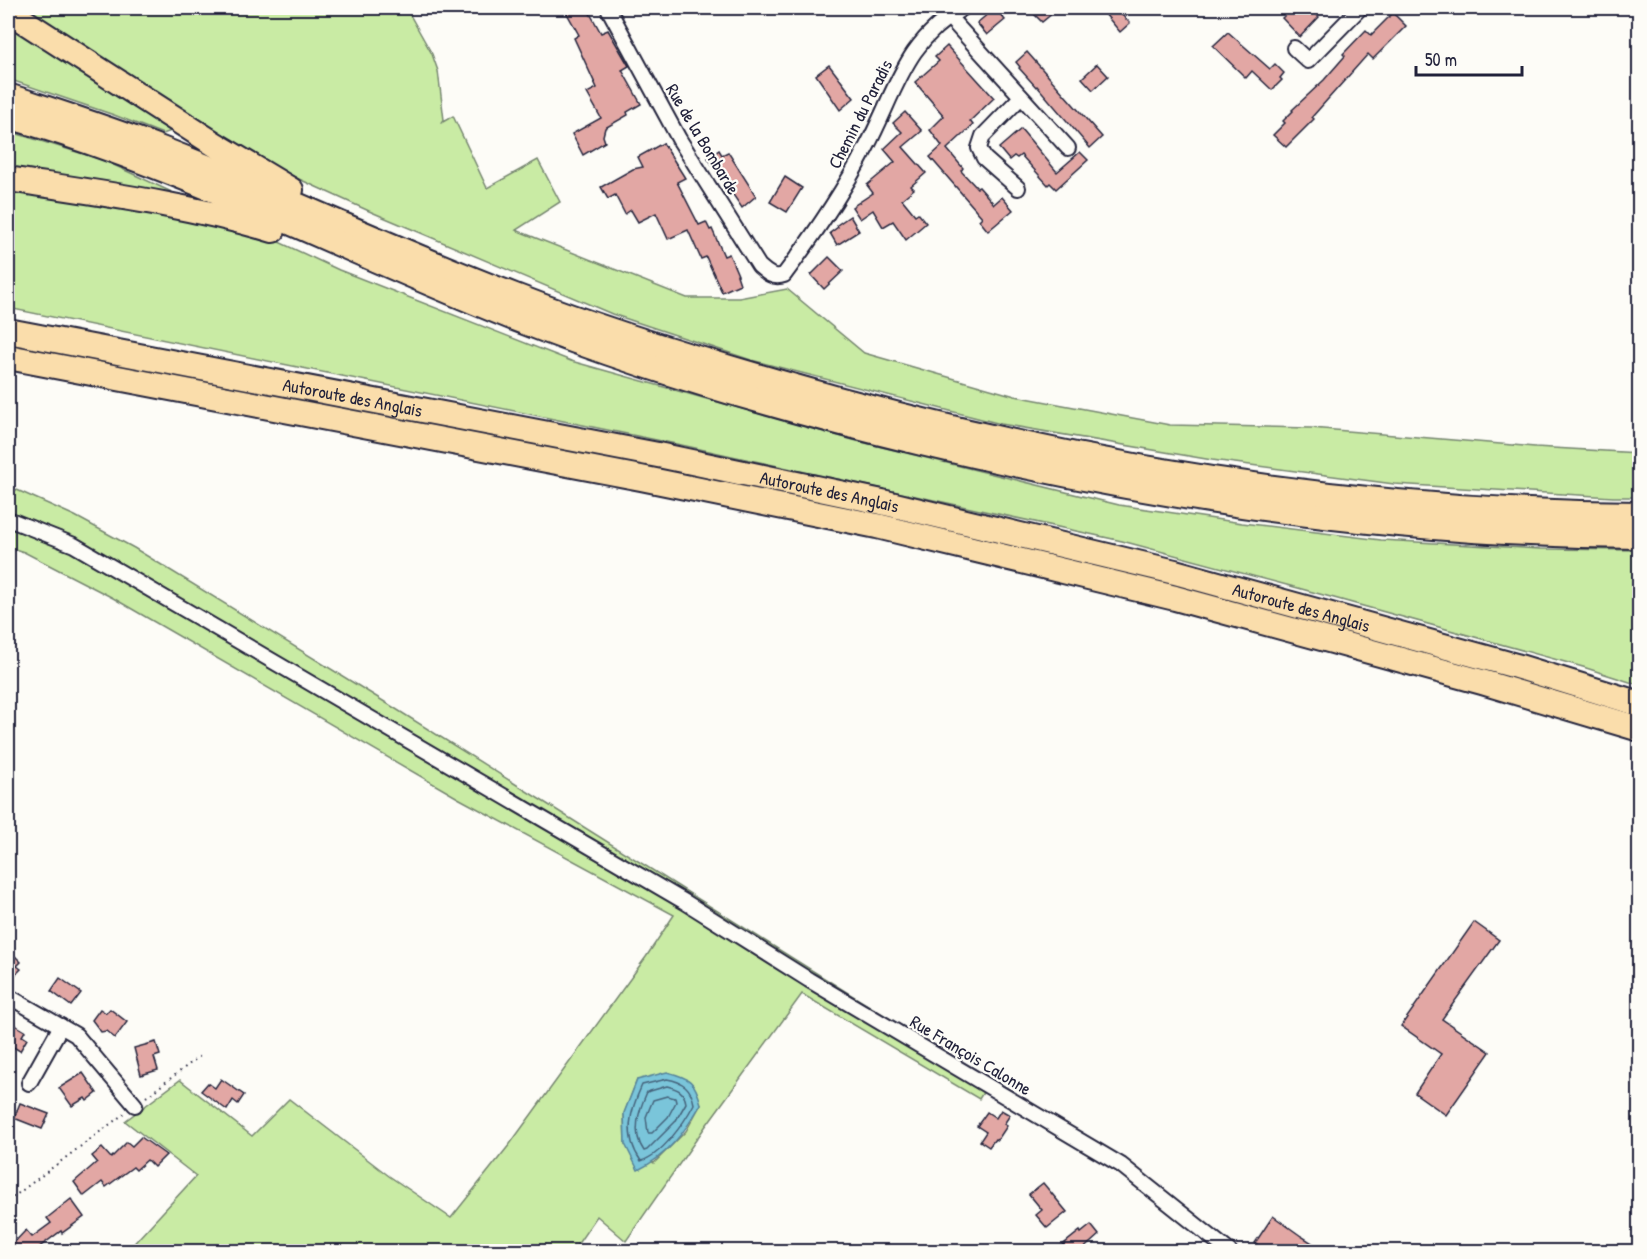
<svg xmlns="http://www.w3.org/2000/svg" width="1647" height="1259" font-family="'Patrick Hand',sans-serif">
<style>
.green{fill:#c9eba4;stroke:#768670;stroke-width:1.5;fill-rule:evenodd}
.water{fill:#7ac5da;stroke:#57849a;stroke-width:1.5}
.lines{fill:none;stroke-linecap:round;stroke-linejoin:round}
.shore{stroke:#45637b;stroke-width:1.5}
.building{fill:#e2a7a4;stroke:#22223b;stroke-width:1.5}
.street-casing{stroke:#22223b;stroke-width:18}
.highway-casing{stroke:#22223b;stroke-width:28}
.path{stroke:#22223b;stroke-width:2;stroke-dasharray:1.5 4.5;stroke-linecap:butt}
.street{stroke:#fdfcf7;stroke-width:14}
.highway{stroke:#faddab;stroke-width:24}
.labels{text-anchor:middle;dominant-baseline:central;stroke-width:4.5;stroke-linejoin:round;paint-order:stroke}
.street-label{font-size:18px;fill:#22223b;stroke:#fdfcf7}
</style>
<rect width="100%" height="100%" fill="#fdfcf7"/>
<filter id="ink" filterUnits="userSpaceOnUse"><feTurbulence type="fractalNoise" baseFrequency=".0167" numOctaves="2"/><feDisplacementMap in="SourceGraphic" scale="12" xChannelSelector="R" yChannelSelector="G"/><feConvolveMatrix kernelMatrix="1 2 1 2 8 2 1 2 1" color-interpolation-filters="sRGB"/></filter>
<g filter="url(#ink)">
<g class="green">
<polygon points="8,8 406,8 432,54 438,71 444,120 441,123 453,116 487,188 538,160 560,202 516,230 687,298 739,298 787,289 864,353 1015,396 1170,425 1311,428 1535,447 1639,453 1639,497 1613,497 1394,484 1212,460 1001,424 751,360 612,314 369,211 277,169 198,121 163,134 114,115 8,79"/>
<polygon points="8,131 103,160 339,270 571,361 853,440 1119,505 1242,523 1381,540 1541,549 1639,550 1639,685 1583,667 1298,588 1122,541 686,446 8,308"/>
<path d="M8,486L75,516L134,548L388,704L848,993L991,1080L979,1099L802,994L705,1127L626,1241L597,1216L573,1251H127L196,1176L125,1121L180,1080L252,1136L289,1099L389,1176L451,1218L510,1144L646,957L674,915L458,798L113,598L24,552L8,547ZM637,1080L701,1104L686,1131L654,1163L625,1144L624,1114Z"/>
</g>
<path class="water" d="M667,1072C690,1078 695,1081 701,1104C685,1132 667,1156 638,1170L625,1144L624,1113L637,1080Z"/>
<g class="lines">
<g class="shore">
<path d="M667,1079C683,1082 691,1087 694,1104C684,1123 662,1155 641,1161C623,1136 630,1111 642,1085Z"/>
<path d="M667,1086C678,1089 684,1091 686,1103L675,1122L647,1150L644,1151C631,1133 639,1110 647,1092Z"/>
<polygon points="667,1096 675,1098 676,1102 668,1117 652,1133 648,1133 646,1117 653,1100"/>
</g>
</g>
<g class="building">
<polygon points="564,8 587,8 601,33 608,30 629,66 622,70 641,104 627,112 628,115 605,128 603,136 605,142 583,155 572,134 601,118 587,93 597,88 574,38 579,35"/>
<polygon points="995,8 1005,20 987,35 977,23"/>
<polygon points="1028,8 1059,8 1042,22"/>
<polygon points="1111,8 1115,8 1130,23 1120,32 1105,14"/>
<polygon points="1293,8 1310,8 1319,17 1300,37 1282,18"/>
<polygon points="1393,13 1406,26 1373,59 1368,54 1312,117 1314,119 1286,147 1273,135 1285,123 1283,121 1293,111 1292,110 1324,80 1345,56 1343,54 1366,30 1371,35"/>
<polygon points="1228,32 1270,69 1275,64 1284,73 1280,78 1282,80 1272,90 1252,71 1246,78 1213,46"/>
<polygon points="947,46 994,98 970,121 973,125 947,149 963,168 961,171 977,188 979,187 994,204 1002,197 1013,210 988,231 979,220 982,217 930,157 942,146 930,130 944,116 915,82 939,61 935,57"/>
<polygon points="1027,52 1102,137 1090,148 1037,86 1036,87 1019,68 1020,67 1016,62"/>
<polygon points="1097,64 1108,76 1093,90 1082,78"/>
<polygon points="829,65 854,98 840,110 816,75"/>
<polygon points="905,112 922,131 903,147 926,173 911,186 914,189 902,199 915,215 918,213 926,223 906,240 893,221 883,227 873,210 860,219 852,207 873,193 867,185 895,162 884,149 902,132 893,123"/>
<polygon points="1021,129 1057,172 1080,152 1088,160 1056,189 1050,183 1048,185 1021,155 1017,158 1014,156 1009,160 999,148"/>
<polygon points="663,143 685,178 677,182 699,225 706,222 710,230 712,229 724,256 729,254 738,275 737,275 740,284 722,292 706,257 701,259 688,230 668,239 656,213 638,222 631,210 625,214 615,195 608,199 601,187 633,169 643,167 638,157"/>
<polygon points="719,150 722,155 728,152 756,196 742,208 708,158"/>
<polygon points="785,177 802,188 787,212 770,202"/>
<polygon points="850,216 859,231 837,245 830,233 838,227 837,225"/>
<polygon points="829,257 843,271 824,289 811,275"/>
<polygon points="1474,922 1499,940 1442,1019 1490,1052 1446,1115 1415,1093 1441,1054 1401,1026"/>
<polygon points="8,949 21,962 17,966 21,969 8,982"/>
<polygon points="60,978 81,993 71,1006 51,991"/>
<polygon points="100,1009 106,1013 110,1009 127,1022 115,1038 106,1031 101,1032 92,1020"/>
<polygon points="8,1021 25,1031 22,1036 27,1039 20,1051 8,1044"/>
<polygon points="156,1042 160,1055 154,1057 158,1070 141,1075 134,1048"/>
<polygon points="83,1073 97,1093 87,1101 85,1098 72,1106 59,1088"/>
<polygon points="221,1079 244,1095 238,1104 233,1100 227,1110 201,1091 208,1083 215,1088"/>
<polygon points="20,1103 49,1114 42,1129 14,1118"/>
<polygon points="1001,1110 1010,1115 1004,1124 1007,1126 999,1138 997,1140 995,1139 989,1147 980,1141 986,1132 977,1126 987,1112 996,1118"/>
<polygon points="141,1137 166,1155 154,1167 147,1160 136,1170 133,1167 106,1187 102,1182 84,1196 74,1182 97,1162 92,1156 102,1148 111,1158 127,1142 132,1146"/>
<polygon points="1043,1183 1067,1212 1047,1228 1036,1215 1042,1210 1029,1194"/>
<polygon points="71,1199 84,1217 62,1233 61,1231 34,1251 8,1251 8,1249 26,1230 32,1237 51,1223 47,1218"/>
<polygon points="1273,1216 1301,1236 1325,1251 1268,1251 1255,1243"/>
<polygon points="1091,1225 1099,1235 1081,1251 1055,1251 1080,1231 1081,1233"/>
</g>
<g class="lines">
<defs>
<g id="street">
<path d="M608,8L679,139L759,266C767,273 773,279 784,275C814,235 843,192 866,148C896,92 904,41 963,8"/>
<polyline points="948,16 1068,148"/>
<polyline points="1294,48 1308,61 1360,8"/>
<polyline points="1018,188 984,158 979,148 983,136 1021,97"/>
<polyline points="8,519 74,545 685,902 809,980 1121,1165 1230,1252"/>
<polyline points="8,996 76,1035 135,1105"/>
<polyline points="29,1083 61,1026"/>
</g>
<g id="highway">
<polyline points="8,11 216,145 291,190"/>
<path d="M8,96C59,113 110,129 161,149C280,195 396,251 515,296C600,329 687,356 774,381C1055,463 1346,512 1640,514"/>
<path d="M8,116C183,166 345,251 514,318C647,370 784,410 922,443C1156,499 1398,535 1640,536"/>
<path d="M8,179C97,193 186,204 273,230"/>
<path id="s1" d="M8,331L663,456L882,502L1175,572L1516,666L1640,704"/>
<polyline points="8,357 641,478 877,526 1175,598 1482,682 1640,729"/>
</g>
</defs>
<use href="#street" class="street-casing"/>
<use href="#highway" class="highway-casing"/>
<g class="path">
<polyline points="146,1097 200,1056"/>
<polyline points="8,1201 125,1113"/>
</g>
<use href="#street" class="street"/>
<use href="#highway" class="highway"/>
</g>
</g>
<g class="labels">
<g class="street-label">
<text transform="translate(860 114) rotate(-63)">Chemin du Paradis</text>
<text transform="translate(703 139) rotate(59)">Rue de la Bombarde</text>
<text stroke="none"><textPath href="#s1" startOffset="351">Autoroute des Anglais</textPath></text>
<text stroke="none"><textPath href="#s1" startOffset="837">Autoroute des Anglais</textPath></text>
<text stroke="none"><textPath href="#s1" startOffset="1323">Autoroute des Anglais</textPath></text>
<text transform="translate(971 1055) rotate(31)">Rue François Calonne</text>
</g>
</g>
<rect width="1647" height="1259" fill="none" stroke="#fdfcf7" stroke-width="30"/>
<rect x="15" y="15" width="1617" height="1229" fill="none" stroke="#22223b" stroke-width="2" filter="url(#ink)"/>
<path d="M1416 66v9h106v-9" fill="none" stroke="#22223b" stroke-width="3"/>
<text x="1425" y="66" font-size="18" fill="#22223b" stroke="#fdfcf7" stroke-width="4.5" paint-order="stroke">50 m</text>
</svg>
